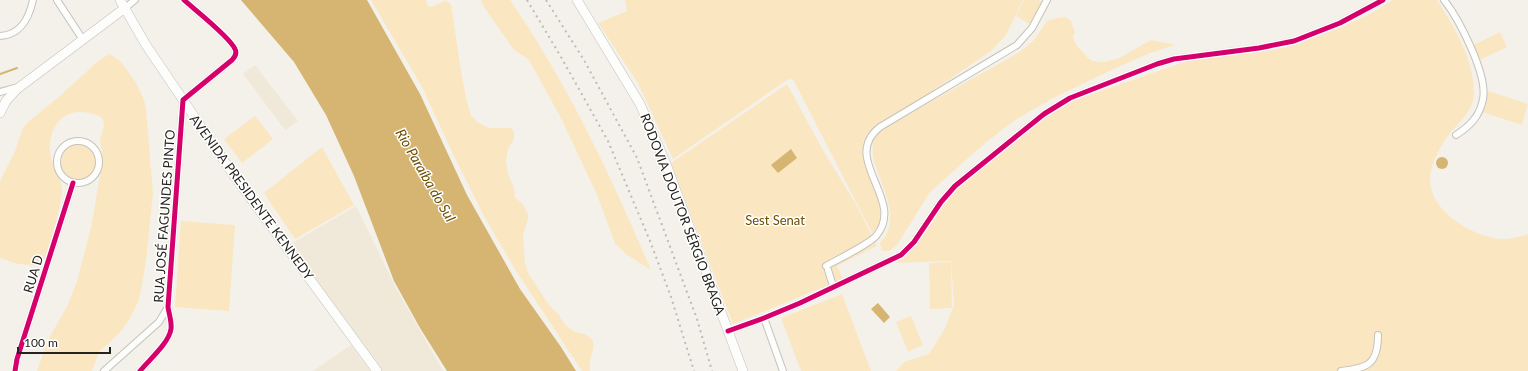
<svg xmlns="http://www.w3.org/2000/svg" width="1528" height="371" font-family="Lato,sans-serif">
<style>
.built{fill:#f0e9da}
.green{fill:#fae7c2}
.water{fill:#d5b571}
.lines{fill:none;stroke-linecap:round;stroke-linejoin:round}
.stream{stroke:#d5b571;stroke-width:2}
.street-casing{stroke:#c5c2bd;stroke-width:8}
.secondary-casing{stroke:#c5c2bd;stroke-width:10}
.street{stroke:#fdfdfc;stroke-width:6}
.secondary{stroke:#fdfdfc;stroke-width:9}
.rail{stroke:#bbbbb9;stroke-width:2;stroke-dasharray:2 4;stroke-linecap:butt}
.cycleway-casing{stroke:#fff;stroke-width:8}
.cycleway{stroke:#d6006c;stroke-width:5}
.labels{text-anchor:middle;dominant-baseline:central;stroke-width:3;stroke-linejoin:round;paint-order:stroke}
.street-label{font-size:13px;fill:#25231e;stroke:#fff}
.park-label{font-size:13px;fill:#6b4d00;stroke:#fff}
.water-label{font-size:14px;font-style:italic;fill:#6c4e01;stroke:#fff}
</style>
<rect width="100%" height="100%" fill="#f4f1ea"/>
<g class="built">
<polygon points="255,65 298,121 285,130 243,74"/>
<polygon points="356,206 397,290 443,371 381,371 317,283 291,244"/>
<polygon points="351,345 370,371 313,371"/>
</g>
<g class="green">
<path d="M371,0H426L428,6L431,7L445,1L451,4L461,71L467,102L471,115L477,122L489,128H511L514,132V139L508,149L506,161L508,174L514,188L515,198L522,203L528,214V219L523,235L525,263L528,273L549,305L559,315L565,325L575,332L585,334L592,339C597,349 587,360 590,371H582L516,271L485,218L453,154L422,87Z"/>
<path d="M481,0H510C568,84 611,176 651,270L626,254L615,243L597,195L562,120L533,67L528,59L514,50L484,7Z"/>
<path d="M625,0H1023L1006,35L991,51L929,93L876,125L867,134L864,140L862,150C866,170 894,219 872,233L802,97L794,81L791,79L787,80L673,159L638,83L598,23L627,11Z"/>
<polygon points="1024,0 1039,0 1043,2 1031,25 1016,16"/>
<path d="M1393,0H1437C1454,26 1474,60 1474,92C1474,110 1461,120 1450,133C1440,146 1431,163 1430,179C1429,211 1473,237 1501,239C1510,239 1520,237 1528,234V371H896L904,362L929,354L945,328L954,305L951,261L896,263C918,249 926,224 941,205C955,186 977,172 996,157C1023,136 1047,112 1078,99L1187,61L1212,57L1255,53L1288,47L1344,26L1370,14Z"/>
<path d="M1066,17L1071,21L1075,32L1073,37L1077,46L1089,59L1093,61L1105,62L1119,58L1151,40L1176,45L1150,53L1118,67L1051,99L1015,120L984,144L930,192L897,245L889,251H882L880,243C883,239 887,235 888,230C900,197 858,157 878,134C882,130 888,126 893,123L1018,53L1034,40L1047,21L1057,18Z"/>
<polygon points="1500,32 1507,47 1480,60 1473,45"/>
<path d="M109,54C121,57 139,86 143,98C145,101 145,106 146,110L153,193L146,261L141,290L138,302L129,320L120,332L99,352L92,371H37L49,338L68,305L77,281L91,228L101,169L102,152L100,140L104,126L103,119C99,115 94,114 89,113C64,107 49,126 50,150C50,166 63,178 62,193C61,204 47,258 41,266L18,264L0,258V181L15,151L23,128L27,123L61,95L97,62Z"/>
<polygon points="787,84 824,152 857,206 877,246 837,266 843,279 733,324 671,163"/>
<polygon points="1488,91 1528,104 1522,125 1482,112"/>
<polygon points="255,116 273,139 242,163 224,139"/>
<circle cx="78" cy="162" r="21"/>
<polygon points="322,147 354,205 295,239 264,193"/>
<polygon points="181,221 235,225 229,311 175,307"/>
<polygon points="951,262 952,308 930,309 929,263"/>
<polygon points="842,294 871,371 801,371 781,318"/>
<polygon points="911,316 923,345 908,352 896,322"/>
</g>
<g class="water">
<polygon points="241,0 367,0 420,94 467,195 520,289 561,347 576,371 447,371 420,328 394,281 354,176 326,115 294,62"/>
<polygon points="791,149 797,158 778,173 771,165"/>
<circle cx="1442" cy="163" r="6"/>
<polygon points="878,303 890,317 884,323 871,309"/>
</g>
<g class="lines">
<polyline class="stream" points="0,74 17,68"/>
<defs>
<g id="street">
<polyline points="57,0 83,40"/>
<path d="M1444,0C1459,19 1488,75 1483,99C1480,116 1470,126 1456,135"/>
<polyline points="125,8 135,0"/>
<path d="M0,36C21,35 29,18 33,0"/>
<polyline points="0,92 18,87"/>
<circle cx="78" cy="162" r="21"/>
<path d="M826,266C838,259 868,245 876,236C907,200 839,159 880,127L1017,45L1032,28L1047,0"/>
<polyline points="828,270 833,286"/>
<polyline points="764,318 783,371"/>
<polyline points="728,331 764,318 800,303 901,255 914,242 941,202 955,186 1044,114 1070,98 1157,64 1174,59 1259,48 1294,41 1340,23 1383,0"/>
<polyline points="15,371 17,359 73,183"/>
<polyline points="104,371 159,322 168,307"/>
<path d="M140,371C149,360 169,343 171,329C172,322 169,314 168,307L183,100L232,60C235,57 237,53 235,49C230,37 195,10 184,0"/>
<path d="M1341,371C1367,368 1378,365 1378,335"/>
</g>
<g id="secondary">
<polyline points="120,0 146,45 233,174 377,371"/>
<polyline points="577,0 640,104 666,164 743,371"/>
<polyline points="0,113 6,101 17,89 125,8"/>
</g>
</defs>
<use href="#street" class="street-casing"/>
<use href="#secondary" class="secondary-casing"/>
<use href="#street" class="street"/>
<use href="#secondary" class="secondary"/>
<g class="rail">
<polyline points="527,0 561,57 608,141 650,241 671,297 694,371"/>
<polyline points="546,0 584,60 637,158 697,319 712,371"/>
</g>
<defs>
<g id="cycleway">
<polyline points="728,331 764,318 800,303 901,255 914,242 941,202 955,186 1044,114 1070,98 1157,64 1174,59 1259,48 1294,41 1340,23 1383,0"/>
<polyline points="15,371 17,359 73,183"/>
<path d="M140,371C149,360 169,343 171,329C172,322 169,314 168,307L183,100L232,60C235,57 237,53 235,49C230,37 195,10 184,0"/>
</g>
</defs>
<use href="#cycleway" class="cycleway-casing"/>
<use href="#cycleway" class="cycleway"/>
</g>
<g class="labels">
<g class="street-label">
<text transform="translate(252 197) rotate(54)">AVENIDA PRESIDENTE KENNEDY</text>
<text transform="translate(683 214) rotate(69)">RODOVIA DOUTOR SÉRGIO BRAGA</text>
<text transform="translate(164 216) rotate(-86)">RUA JOSÉ FAGUNDES PINTO</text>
<text transform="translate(33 274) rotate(-73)">RUA D</text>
</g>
<g class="park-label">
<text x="775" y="220">Sest Senat</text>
</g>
<g class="water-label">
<text transform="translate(426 175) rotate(60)">Rio Paraíba do Sul</text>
</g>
</g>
<path d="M18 347v6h92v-6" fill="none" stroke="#25231e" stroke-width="2"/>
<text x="24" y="347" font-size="12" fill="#25231e" stroke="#ffffff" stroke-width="3" paint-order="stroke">100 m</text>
</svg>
